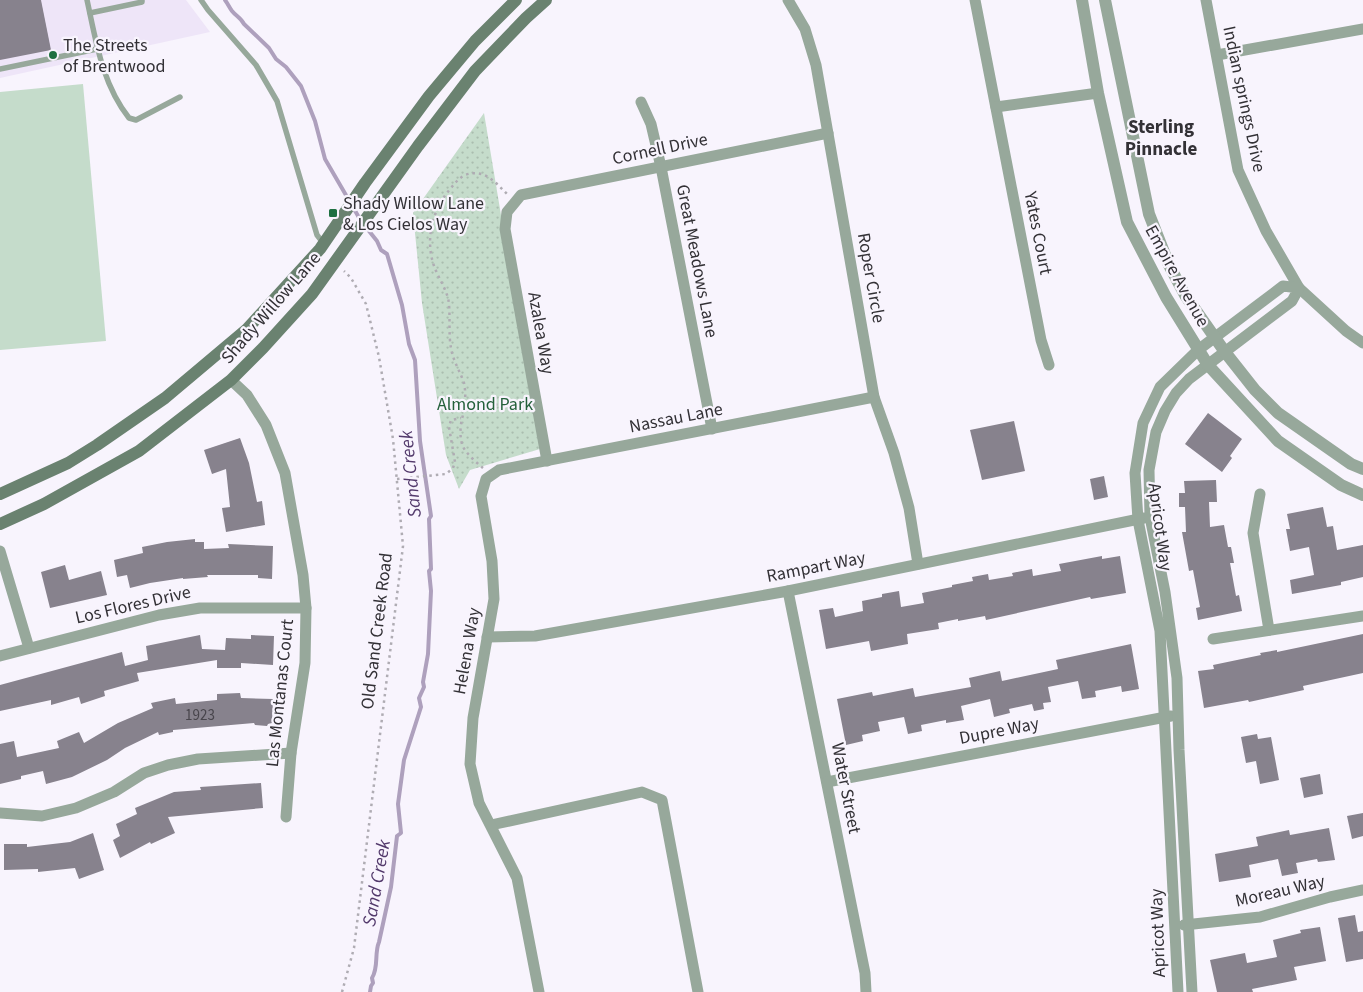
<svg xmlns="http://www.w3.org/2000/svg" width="1363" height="992" font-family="'Source Sans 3',sans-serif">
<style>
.built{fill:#eee5f8}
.park{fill:url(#park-dots)}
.pitch{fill:#c5dccb}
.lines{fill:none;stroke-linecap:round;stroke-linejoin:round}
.stream{stroke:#aea0bd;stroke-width:4}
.building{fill:#87828d}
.path{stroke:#afacb3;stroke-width:2.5;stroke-dasharray:2.5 4;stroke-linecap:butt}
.service{stroke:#97a89b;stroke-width:5.5}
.minor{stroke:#97a89b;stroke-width:11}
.tertiary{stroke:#97a89b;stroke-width:12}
.secondary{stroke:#6a8270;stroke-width:12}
.poi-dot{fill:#1e7041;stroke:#f8f4fd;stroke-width:2}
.labels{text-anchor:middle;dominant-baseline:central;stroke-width:4.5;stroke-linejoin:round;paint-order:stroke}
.number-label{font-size:15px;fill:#48454c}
.poi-label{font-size:18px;fill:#333136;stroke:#f8f4fd;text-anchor:start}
.street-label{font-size:18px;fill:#333136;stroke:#f8f4fd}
.park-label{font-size:18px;fill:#24603b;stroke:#f8f4fd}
.neighbourhood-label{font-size:19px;font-weight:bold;fill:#333136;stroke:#f8f4fd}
.water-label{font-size:19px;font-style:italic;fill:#533a6c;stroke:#f8f4fd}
</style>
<defs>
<pattern id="park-dots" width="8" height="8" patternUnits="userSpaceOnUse" patternTransform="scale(1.25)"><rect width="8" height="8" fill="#c5dccb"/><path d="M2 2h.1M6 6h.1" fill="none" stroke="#aabdaf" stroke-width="1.8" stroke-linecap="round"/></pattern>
</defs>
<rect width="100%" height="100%" fill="#f8f4fd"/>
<polygon class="built" points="0,0 186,0 210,32 0,78"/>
<polygon class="park" points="484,113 540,449 470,470 459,489 446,455 422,303 413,213"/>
<polygon class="pitch" points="83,84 106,341 0,350 0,92"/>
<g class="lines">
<path class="stream" d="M225,0C228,4 229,7 232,11C236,16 241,18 244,24L269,48L276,59L286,67L301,86L315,121L325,159L361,221L377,241L381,250L387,254L402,305L409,344L415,360L420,441L431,516L429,519L431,569L429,571L431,591L428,654L423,682L424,687L419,698L421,707L404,760L398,804L401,833L397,836L391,887L379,942C374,954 379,967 372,978L373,983L371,986L370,992"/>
</g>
<g class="building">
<polygon points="0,0 41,0 51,50 0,60"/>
<polygon points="1208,413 1242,439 1230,456 1232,458 1222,472 1185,444"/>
<polygon points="1014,421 1025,471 982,480 970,430"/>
<polygon points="240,438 249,463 257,502 262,501 265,525 226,532 222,508 230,507 226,469 212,474 204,450"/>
<polygon points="1104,476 1108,497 1094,500 1090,479"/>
<polygon points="1216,480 1217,502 1209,502 1210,527 1224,525 1228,547 1231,547 1234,563 1230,563 1236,596 1239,595 1242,611 1198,620 1196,608 1200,607 1193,570 1189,571 1182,532 1186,532 1185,507 1179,507 1179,493 1185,493 1184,481"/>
<polygon points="1323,507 1327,527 1333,526 1337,550 1363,545 1363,577 1341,582 1341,585 1292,594 1290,580 1314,575 1309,547 1290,551 1286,529 1290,529 1287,514"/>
<polygon points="195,539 195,542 204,542 204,549 229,548 228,544 273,546 272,579 258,578 258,575 207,575 208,577 183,579 183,578 150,583 130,588 127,575 117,577 114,560 143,553 142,547 167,542"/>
<polygon points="1102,556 1102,559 1120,556 1126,593 1091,599 1090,597 986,620 985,616 958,621 958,619 938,623 939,629 907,634 908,644 871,651 869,641 826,649 819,610 833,608 835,617 863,611 862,601 882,597 882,594 899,591 901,607 924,603 922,593 952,587 952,585 973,581 972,577 988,574 989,580 1013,576 1012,573 1032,569 1033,576 1061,571 1059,564"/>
<polygon points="65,565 69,580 101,571 107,595 50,608 41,572"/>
<polygon points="1363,634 1363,673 1303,686 1304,690 1286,694 1249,702 1248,700 1204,708 1198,671 1214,669 1213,665 1261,655 1260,653 1277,650 1277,652"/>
<polygon points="200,635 202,649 225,650 226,638 251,639 251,635 274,636 273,665 241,663 241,668 217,668 217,660 137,673 139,681 104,691 105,696 81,704 79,697 51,705 51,700 0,711 0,685 122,652 125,666 148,660 146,646"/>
<polygon points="1131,644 1139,689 1122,692 1121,686 1095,691 1096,697 1082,699 1078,681 1048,687 1051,702 1043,703 1044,709 1034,711 1032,704 1009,709 1010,713 994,717 990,699 961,706 964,720 946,723 946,720 921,725 922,731 908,734 904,717 878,722 880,731 862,735 863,741 846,745 837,699 872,692 873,696 913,688 915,697 971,687 969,678 1000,671 1002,681 1058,669 1056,660"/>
<polygon points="240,693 241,698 273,699 272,723 268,724 267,726 255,725 254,723 173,730 173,732 159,735 158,732 125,748 107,760 72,777 46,784 43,771 21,776 21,779 0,784 0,744 14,741 17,757 59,748 57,741 79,732 84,743 118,723 153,708 151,703 175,698 176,704 217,700 217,694"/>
<polygon points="1257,734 1258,739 1271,737 1279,780 1260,784 1256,761 1246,763 1241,737"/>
<polygon points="1320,774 1323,794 1304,798 1300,778"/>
<polygon points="261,783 263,808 168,817 175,833 151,844 150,842 120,858 113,840 120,836 116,824 137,814 135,808 174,792 201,790 200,787"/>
<polygon points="1363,813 1363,836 1352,839 1347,816"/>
<polygon points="1329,828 1335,860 1318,862 1317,859 1296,863 1298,873 1282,876 1278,859 1249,865 1251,877 1219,882 1215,854 1258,846 1256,837 1289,830 1290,835"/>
<polygon points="93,833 104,870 79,879 75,868 38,872 38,869 4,870 4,844 27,844 27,847 70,842"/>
<polygon points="1355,915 1358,932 1363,931 1363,959 1346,962 1338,918"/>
<polygon points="1320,927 1326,961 1294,967 1297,980 1252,989 1253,992 1217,992 1210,960 1245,953 1247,963 1277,957 1273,940 1301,933 1300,930"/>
</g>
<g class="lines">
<g class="path">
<path d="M465,410C465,402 466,392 464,383C460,371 453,361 451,348C448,333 451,311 448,298C444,284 435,273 432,259C426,234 434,207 451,188C455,183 459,178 465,175C484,168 495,182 507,194"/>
<path d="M483,468C477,463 470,457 465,450C458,441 460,420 465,410L523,400"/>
<polyline points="397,479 446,474 453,468 455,462 449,427 451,420 461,418"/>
<polyline points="342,992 354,948 403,546 393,439 379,357 366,304 351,278 344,271"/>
</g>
<g class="service">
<path d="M87,0C96,41 102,84 129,118L136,120L180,97"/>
<polyline points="201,0 208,10 256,65 277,101 317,235 324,244"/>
<polyline points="90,13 142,2 142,0"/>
<polyline points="0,69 97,49"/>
</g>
<g class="minor">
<polyline points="788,0 805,29 816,65 874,397 894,453 909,508 918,564"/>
<polyline points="975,0 1041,340 1049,365"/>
<polyline points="1206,0 1238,170 1266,231 1299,288 1346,331 1363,343"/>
<polyline points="1217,55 1363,29"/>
<polyline points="641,102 651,124 661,167 712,429"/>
<polyline points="996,107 1098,93"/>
<polyline points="231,380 247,395 266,425 285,473 303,575 306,608 305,663 291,753 286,817"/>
<polyline points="547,461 505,229 507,212 521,195 828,133"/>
<polyline points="1260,494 1253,533 1269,630"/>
<polyline points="0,551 29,648"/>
<polyline points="788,591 865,973 866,992"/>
<polyline points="487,637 535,636 788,591 1144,518"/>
<polyline points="1213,639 1363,616"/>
<polyline points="0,656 159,615 200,608 306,608"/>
<polyline points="827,782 1171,716"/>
<polyline points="0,813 42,816 76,808 114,792 144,773 168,765 198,759 291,753"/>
<polyline points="491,825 642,792 662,800 698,992"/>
<polyline points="1184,925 1260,917 1330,897 1363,890"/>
<polyline points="539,992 517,878 479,803 470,764 473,718 494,599 492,561 481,496 486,479 499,470 874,397"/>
<polyline points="1178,992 1160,631 1138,520 1135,473 1143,423 1160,387 1198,350 1283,286 1299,288 1292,301 1189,379 1176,393 1165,411 1156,432 1149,470 1150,517 1165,592 1177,678 1179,750 1192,992"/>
</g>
<g class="tertiary">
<polyline points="1082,0 1098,93 1127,222 1166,297 1208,365 1278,441 1341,485 1363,495"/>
<polyline points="1105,0 1149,214 1169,265 1185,295 1225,352 1255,390 1278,413 1351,464 1363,469"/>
</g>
<g class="secondary">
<polyline points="0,494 68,463 97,445 165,398 247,329 320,249 365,183 429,96 475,41 516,0"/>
<polyline points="0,524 44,504 139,451 231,380 263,348 312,294 418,146 475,71 526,18 546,0"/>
</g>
</g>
<g class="poi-dot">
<circle cx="53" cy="55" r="5"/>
<rect x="328" y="208" width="10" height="10" rx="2.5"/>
</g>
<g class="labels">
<g class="number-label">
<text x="200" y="715">1923</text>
</g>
<g class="poi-label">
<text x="63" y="45">The Streets<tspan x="63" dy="21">of Brentwood</tspan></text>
<text x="343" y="203">Shady Willow Lane<tspan x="343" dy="21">&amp; Los Cielos Way</tspan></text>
</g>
<g class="street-label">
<text transform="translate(1244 99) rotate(78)">Indian springs Drive</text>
<text transform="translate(660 149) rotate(-12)">Cornell Drive</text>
<text transform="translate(1038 233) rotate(79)">Yates Court</text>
<text transform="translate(697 261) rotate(79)">Great Meadows Lane</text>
<text transform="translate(1177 276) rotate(61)">Empire Avenue</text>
<text transform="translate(871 278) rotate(80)">Roper Circle</text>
<text transform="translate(271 308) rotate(-49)">Shady Willow Lane</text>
<text transform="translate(541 333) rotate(80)">Azalea Way</text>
<text transform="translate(676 418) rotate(-11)">Nassau Lane</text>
<text transform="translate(1160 527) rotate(82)">Apricot Way</text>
<text transform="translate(816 567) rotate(-11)">Rampart Way</text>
<text transform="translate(133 605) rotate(-13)">Los Flores Drive</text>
<text transform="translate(377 631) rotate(-83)">Old Sand Creek Road</text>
<text transform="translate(467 651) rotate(-80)">Helena Way</text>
<text transform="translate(280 693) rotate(-84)">Las Montanas Court</text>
<text transform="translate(999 731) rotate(-11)">Dupre Way</text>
<text transform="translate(846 788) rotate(79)">Water Street</text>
<text transform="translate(1280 891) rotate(-13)">Moreau Way</text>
<text transform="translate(1158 933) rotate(-92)">Apricot Way</text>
</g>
<g class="park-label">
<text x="485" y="404">Almond Park</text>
</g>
<g class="neighbourhood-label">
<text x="1161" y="127">Sterling<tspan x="1161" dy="22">Pinnacle</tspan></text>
</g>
<g class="water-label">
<text transform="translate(411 474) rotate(-96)">Sand Creek</text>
<text transform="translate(377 883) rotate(-80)">Sand Creek</text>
</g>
</g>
</svg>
